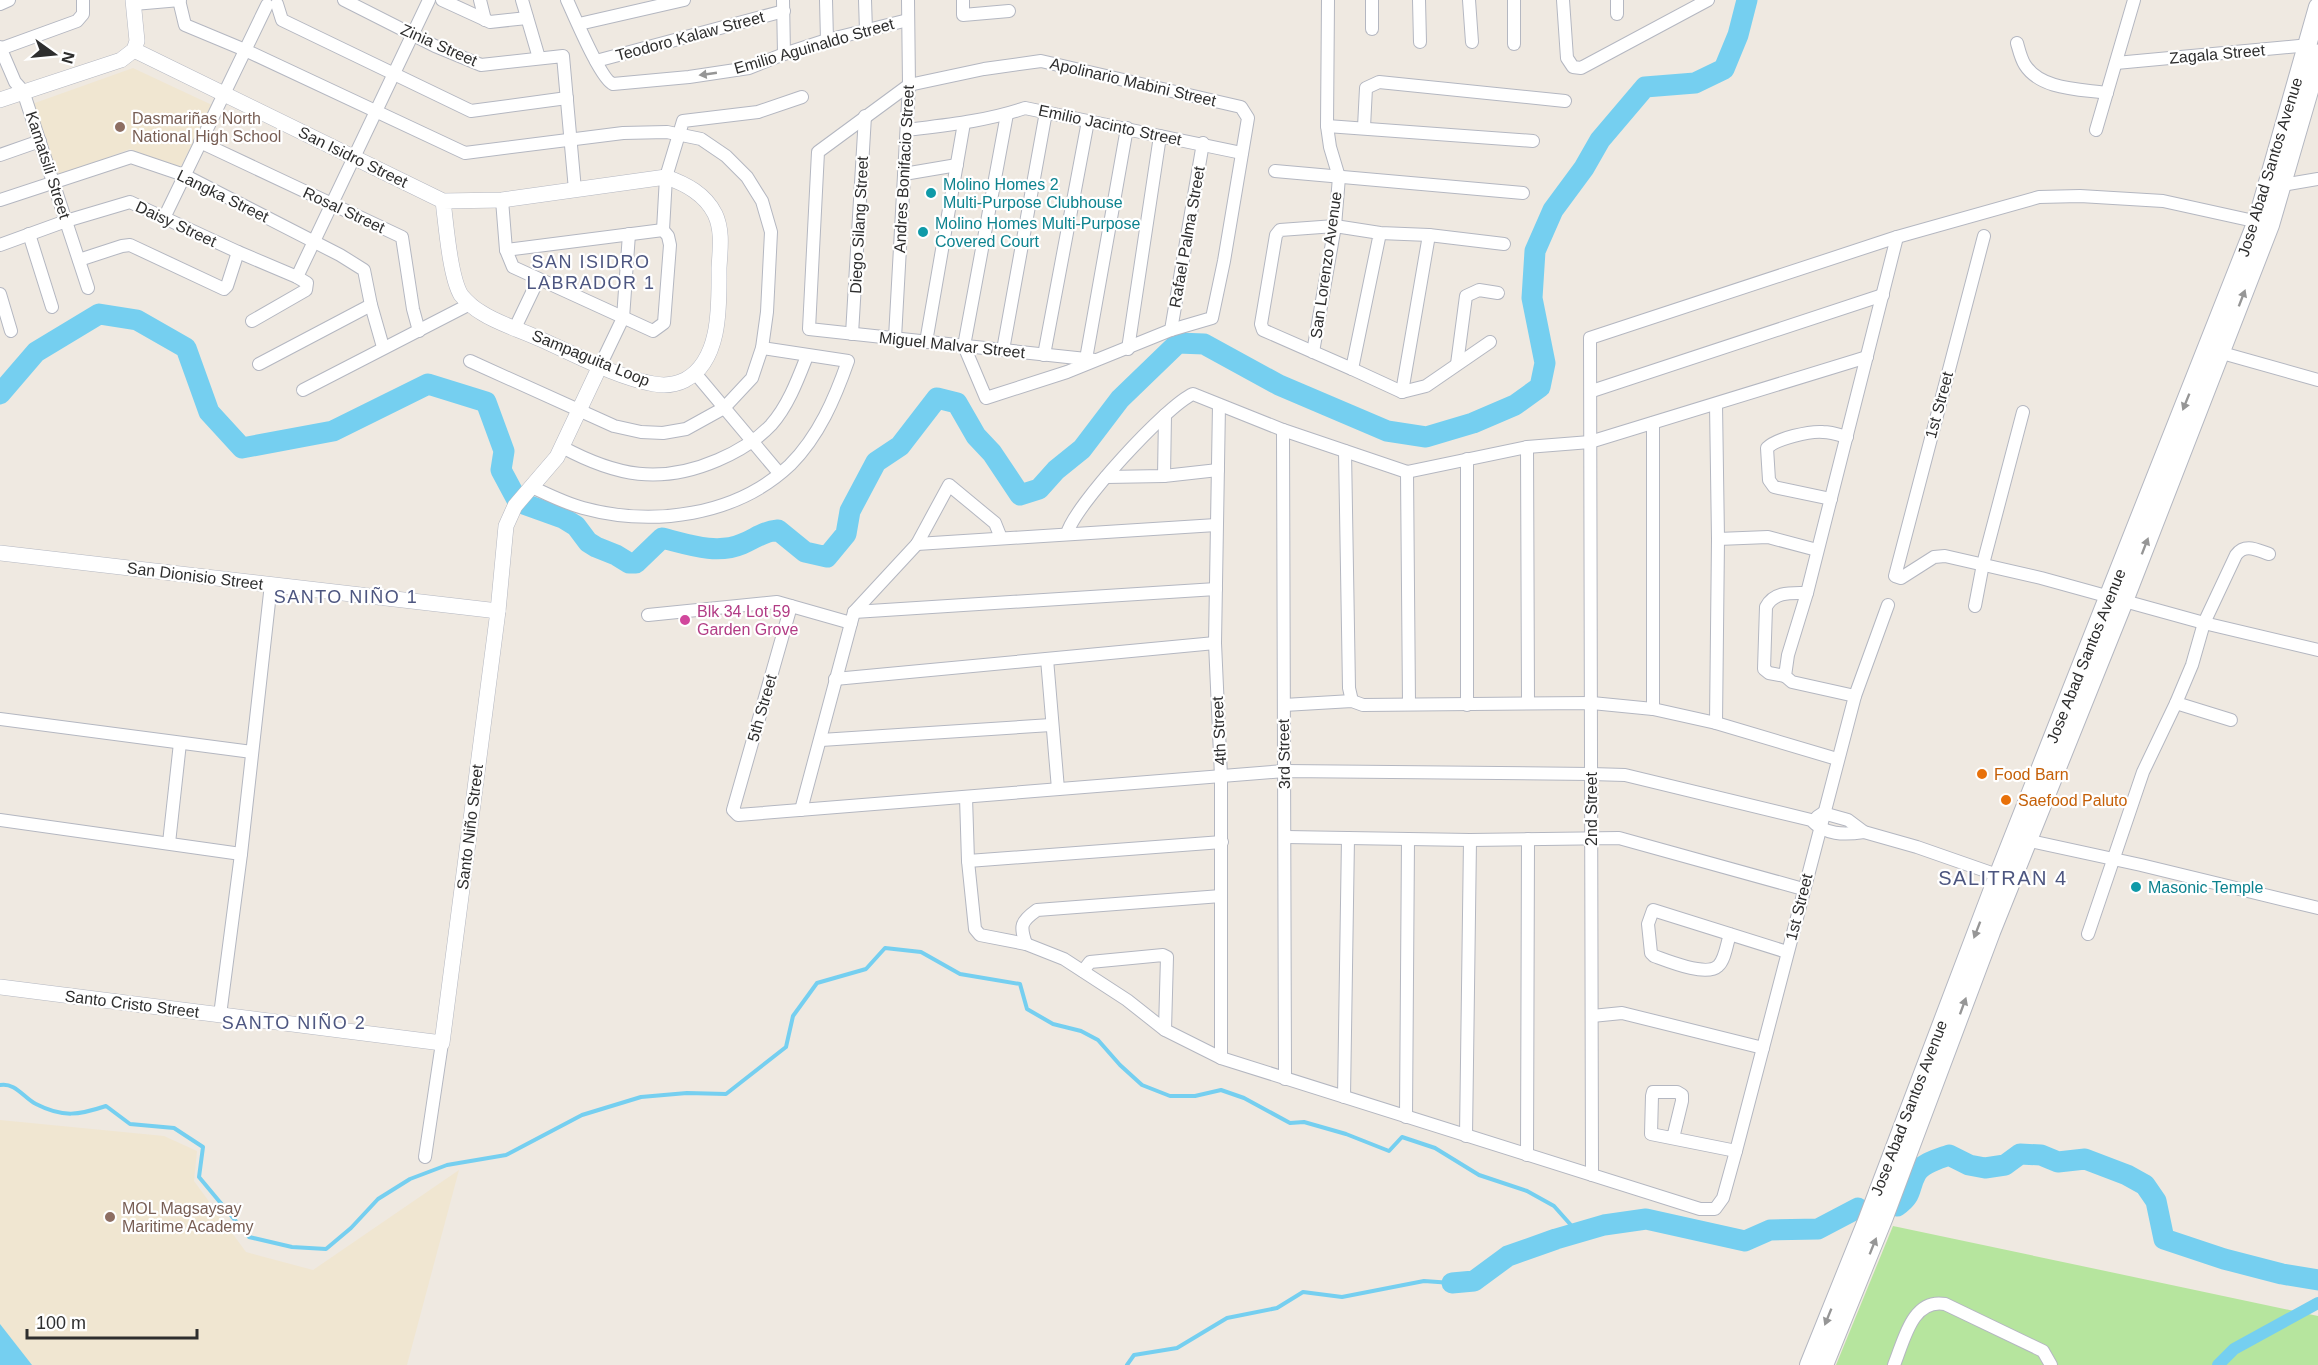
<svg xmlns="http://www.w3.org/2000/svg" width="2318" height="1365" font-family="Helvetica,sans-serif">
<style>
.education{fill:#f0e6d1}
.green{fill:#b6e59e}
.water{fill:#75cff0}
.lines{fill:none;stroke-linecap:round;stroke-linejoin:round}
.stream{stroke:#75cff0;stroke-width:4}
.canal{stroke:#75cff0;stroke-width:12}
.river{stroke:#75cff0;stroke-width:21}
.minor-casing{stroke:#b4b7c1;stroke-width:14}
.tertiary-casing{stroke:#b4b7c1;stroke-width:16}
.secondary-casing{stroke:#b4b7c1;stroke-width:20}
.minor{stroke:#fff;stroke-width:12}
.tertiary{stroke:#fff;stroke-width:15}
.secondary{stroke:#fff;stroke-width:18}
.oneway{fill:#969696}
.education-dot{fill:#8d6e63;stroke:#fff;stroke-width:2}
.culture-dot{fill:#0f9aa8;stroke:#fff;stroke-width:2}
.hotel-dot{fill:#d1479c;stroke:#fff;stroke-width:2}
.food-dot{fill:#e8710a;stroke:#fff;stroke-width:2}
.labels{text-anchor:middle;dominant-baseline:central;stroke-width:4.5;stroke-linejoin:round;paint-order:stroke}
.street-label{font-size:16px;fill:#2e2e2e;stroke:#fff}
.education-label{font-size:16px;fill:#785e54;stroke:#fff;text-anchor:start}
.culture-label{font-size:16px;fill:#0d838f;stroke:#fff;text-anchor:start}
.hotel-label{font-size:16px;fill:#b23c85;stroke:#fff;text-anchor:start}
.food-label{font-size:16px;fill:#c56008;stroke:#fff;text-anchor:start}
.neighbourhood-label{font-size:18px;letter-spacing:1.5px;fill:#4d5680;stroke:#fff}
.quarter-label{font-size:20px;letter-spacing:1.5px;fill:#4d5680;stroke:#fff}
</style>
<rect width="100%" height="100%" fill="#efe9e1"/>
<g class="education">
<polygon points="133,68 212,105 179,170 130,149 56,177 32,104"/>
<polygon points="0,1120 164,1136 197,1151 194,1181 246,1252 313,1270 459,1170 407,1365 0,1365"/>
</g>
<polygon class="green" points="1893,1226 2318,1316 2318,1365 1836,1365"/>
<polygon class="water" points="0,1324 32,1365 0,1365"/>
<g class="lines">
<g class="stream">
<path d="M0,1085C15,1082 24,1098 36,1104C63,1118 79,1115 106,1106L130,1124L174,1128L203,1147L199,1177L249,1237L292,1247L326,1249L351,1228L378,1199L410,1179L447,1165L506,1155L582,1115L641,1097L687,1093L726,1094L786,1047L793,1016L817,983L866,969L885,948L921,952L960,974L1020,984L1027,1009L1053,1024L1081,1031L1098,1040L1120,1065L1142,1085L1170,1096H1195L1221,1090L1244,1098L1290,1123L1304,1122L1346,1134L1389,1151L1402,1137L1435,1148L1479,1175L1527,1191L1554,1206L1578,1233"/>
<polyline points="1127,1365 1134,1355 1177,1348 1227,1318 1277,1308 1303,1292 1342,1297 1424,1281 1452,1283"/>
</g>
<polyline class="canal" points="2218,1365 2234,1349 2318,1303"/>
<g class="river">
<path d="M0,394L36,352L99,314L137,320L186,348L209,412L242,448L333,431L428,384L486,402L504,451L501,470L516,498L524,504L563,518L576,526L588,542L596,547L616,555L629,563H636L662,538C687,544 716,555 742,544C757,538 761,532 778,530L805,552L827,557L846,534L850,511L876,462L900,446L937,398L957,403L976,436L992,453L1020,495L1039,489L1056,470L1082,449L1120,399L1178,343L1204,344L1279,385L1387,431L1426,437L1473,423L1515,405L1540,387L1545,363L1532,298L1535,251L1553,210L1584,168L1600,140L1645,87L1695,83L1724,69L1738,35L1747,0"/>
<path d="M1897,1206C1913,1195 1908,1189 1916,1174C1922,1163 1938,1159 1949,1155L1969,1165L1985,1168L2005,1165L2020,1154L2041,1155L2058,1162L2085,1159L2127,1175L2145,1185L2156,1201L2164,1239L2224,1259L2282,1274L2318,1280"/>
<polyline points="1452,1283 1474,1281 1508,1256 1556,1239 1604,1225 1646,1219 1745,1241 1770,1230 1818,1229 1858,1208"/>
</g>
<defs>
<g id="minor">
<polyline points="179,0 185,25 245,50 465,153 623,133 667,132 701,139 726,156 747,177 762,201 771,232 767,312 762,348 752,378 724,408 686,429 663,433 641,432 614,426 470,361"/>
<polyline points="344,0 435,46 481,65 563,56 575,190"/>
<polyline points="442,0 490,22 527,18"/>
<polyline points="480,0 485,20"/>
<polyline points="522,0 539,58"/>
<path d="M567,0C574,15 601,80 613,84L689,77L749,68L784,54L827,40L908,20"/>
<polyline points="783,0 784,54"/>
<polyline points="826,0 827,40"/>
<polyline points="865,0 866,31"/>
<polyline points="963,0 963,15 1009,11"/>
<polyline points="1372,0 1372,29"/>
<polyline points="1419,0 1420,42"/>
<polyline points="1469,0 1472,42"/>
<polyline points="1563,0 1567,58 1573,67 1581,68 1708,0"/>
<polyline points="0,4 9,0"/>
<polyline points="134,4 180,0"/>
<polyline points="277,4 282,20 471,111 567,98"/>
<polyline points="1617,14 1617,0"/>
<polyline points="579,24 684,0"/>
<path d="M2017,43C2019,50 2021,59 2025,65C2041,90 2080,89 2107,93"/>
<polyline points="1514,44 1514,0"/>
<polyline points="0,47 15,82 23,91 88,288"/>
<polyline points="0,49 77,21 83,14 83,0"/>
<polyline points="596,61 784,11"/>
<polyline points="2116,63 2299,46 2318,51"/>
<path d="M1007,114L964,346L986,398L1067,372L1171,330L1212,318L1224,261L1248,118L1241,107L1041,61L984,69L909,85L818,152L809,329C902,339 994,349 1086,359L1095,360"/>
<polyline points="1327,126 1533,141"/>
<polyline points="1364,127 1366,88 1379,82 1565,101"/>
<path d="M907,130C947,125 987,121 1025,108L1242,153"/>
<polyline points="2096,130 2134,0"/>
<polyline points="200,142 402,237 413,309 419,331"/>
<polyline points="0,155 40,141"/>
<polyline points="1275,171 1523,193"/>
<polyline points="904,174 957,165"/>
<polyline points="2275,184 2282,185 2318,179"/>
<polyline points="0,200 131,157 184,175 340,255 364,270 371,305 383,347"/>
<polyline points="502,200 506,250 513,267 653,331 664,323 670,245 668,236 663,230 666,177 683,121 758,112 802,97"/>
<polyline points="164,218 267,5"/>
<polyline points="1380,233 1352,369 1263,330 1261,324 1276,235 1280,230 1335,226 1380,233 1429,235 1504,244"/>
<polyline points="29,234 52,307"/>
<polyline points="1984,236 1895,576 1901,578 1934,557 1945,556 2041,578 2204,623 2318,650"/>
<polyline points="0,245 66,221 130,202 238,252 297,277 307,283 306,290 252,321"/>
<polyline points="506,250 663,230"/>
<polyline points="79,260 122,246 130,245 224,289 227,286 238,252"/>
<polyline points="297,277 429,0"/>
<polyline points="0,294 11,331"/>
<polyline points="515,328 538,280"/>
<polyline points="1171,330 1203,143"/>
<polyline points="852,334 865,116"/>
<polyline points="895,338 909,85 908,0"/>
<polyline points="926,342 964,123"/>
<polyline points="1128,349 1160,136"/>
<polyline points="1003,350 1046,112"/>
<polyline points="2215,351 2318,380"/>
<polyline points="1313,352 1335,226 1339,177 1330,147 1327,126 1328,0"/>
<polyline points="1044,355 1088,121"/>
<polyline points="1086,359 1127,128"/>
<polyline points="259,364 371,305"/>
<polyline points="1457,364 1466,296 1479,290 1498,293"/>
<polyline points="600,366 623,318 629,234"/>
<polyline points="1352,369 1402,392 1426,386 1490,342"/>
<polyline points="695,373 779,473"/>
<polyline points="303,390 470,304"/>
<polyline points="1592,391 1883,295"/>
<polyline points="1402,392 1429,235"/>
<polyline points="1716,404 1718,539 1716,723"/>
<polyline points="1219,405 1215,643 1221,776 1221,1058"/>
<polyline points="1653,423 1653,709"/>
<path d="M1283,430C1284,646 1286,862 1285,1079"/>
<path d="M562,447C616,476 660,485 718,460C739,451 756,441 771,425C788,406 798,379 807,356"/>
<polyline points="1527,447 1528,703"/>
<polyline points="1345,451 1349,688 1352,701"/>
<polyline points="1407,472 1409,704"/>
<polyline points="1164,476 1165,415"/>
<polyline points="1106,477 1164,476 1218,470"/>
<path d="M532,487C549,495 565,503 583,508C653,527 736,516 790,465C819,436 835,398 848,361L762,348"/>
<path d="M1831,499L1774,487L1769,480L1767,448C1777,438 1810,431 1823,432C1831,432 1840,435 1847,437"/>
<path d="M1067,534C1073,507 1167,405 1193,394L1283,430L1407,472L1527,447L1590,442L1867,357"/>
<polyline points="1718,539 1768,537 1817,550"/>
<polyline points="917,544 1216,525"/>
<path d="M791,606L733,810L738,815L1284,771L1591,774L1625,775L1811,820C1825,835 1844,835 1864,832"/>
<polyline points="1975,606 1983,564 2023,412"/>
<polyline points="854,612 1216,589"/>
<polyline points="648,615 777,602 851,623"/>
<polyline points="1047,659 1058,789"/>
<path d="M1785,676L1769,673L1764,669L1766,607C1774,591 1792,593 1807,593"/>
<polyline points="835,679 1215,643"/>
<polyline points="1855,696 1792,682 1785,676 1788,655 1807,593 1897,237"/>
<polyline points="2176,703 2231,720"/>
<polyline points="1284,705 1352,701 1363,705 1592,703 1653,709 1716,723 1837,759"/>
<polyline points="1467,705 1467,459"/>
<polyline points="0,719 252,752"/>
<polyline points="821,740 1051,725"/>
<polyline points="966,797 968,861 975,929 980,935 1026,944 1064,959 1127,1000 1165,1030 1221,1058 1700,1209 1715,1209 1723,1198 1736,1151 1855,696 1888,605"/>
<polyline points="801,810 854,612 917,544 949,485 995,523 1001,538"/>
<polyline points="1817,817 1823,813 1848,820 1864,832 1917,847 2003,877"/>
<polyline points="0,820 241,854"/>
<polyline points="1286,837 1470,840 1619,838 1803,889"/>
<polyline points="2021,839 2141,865 2318,908"/>
<polyline points="169,843 180,743"/>
<polyline points="968,861 1222,842"/>
<path d="M1730,934C1727,943 1725,960 1718,966C1706,977 1668,961 1654,956L1651,953L1648,924L1653,910L1787,952"/>
<path d="M2088,934L2143,772L2176,703L2192,665L2204,623L2236,555C2245,543 2257,550 2269,554"/>
<path d="M1026,944C1020,926 1020,922 1037,910L1221,896"/>
<polyline points="1083,971 1090,962 1163,955 1167,957 1165,1030"/>
<polyline points="220,1015 241,854 271,584"/>
<polyline points="1592,1016 1622,1013 1763,1048"/>
<polyline points="1344,1097 1348,838"/>
<polyline points="1406,1117 1408,839"/>
<polyline points="1466,1136 1470,840"/>
<polyline points="1673,1138 1682,1101 1682,1095 1677,1092 1653,1092 1652,1096 1651,1134 1736,1151"/>
<polyline points="1527,1155 1528,839"/>
<polyline points="425,1157 442,1043"/>
<polyline points="1592,1175 1590,338 1897,237 2039,197 2080,196 2163,201 2263,223"/>
<path d="M1894,1365C1904,1341 1912,1298 1945,1304L2043,1351L2051,1365"/>
</g>
<g id="tertiary">
<path d="M134,50L443,201L502,200L666,177C686,184 705,194 715,214C723,231 720,250 719,268C719,303 722,360 685,380C675,385 665,386 654,384C618,378 574,354 540,339C521,330 499,324 482,313C475,309 466,301 461,295C450,277 446,224 443,201"/>
<polyline points="0,100 121,60 134,50 137,41 133,0"/>
<polyline points="0,553 498,611"/>
<polyline points="0,987 442,1043 498,611 506,526 515,506 557,457 600,366"/>
</g>
<g id="secondary">
<polyline points="1809,1365 1867,1221 1998,876 2257,221 2318,7"/>
<polyline points="1824,1365 1884,1217 1991,932 2124,601 2270,225 2318,60"/>
</g>
</defs>
<use href="#minor" class="minor-casing"/>
<use href="#tertiary" class="tertiary-casing"/>
<use href="#secondary" class="secondary-casing"/>
<use href="#minor" class="minor"/>
<use href="#tertiary" class="tertiary"/>
<use href="#secondary" class="secondary"/>
</g>
<defs><path id="oneway-solid" d="M-6-.8H1V-3.2L6.5 0L1 3.2V.8H-6Z" transform="scale(1.5)"/></defs>
<g class="oneway">
<use href="#oneway-solid" transform="translate(708 74) rotate(172)"/>
<use href="#oneway-solid" transform="translate(2242 298) rotate(-69)"/>
<use href="#oneway-solid" transform="translate(2186 402) rotate(112)"/>
<use href="#oneway-solid" transform="translate(2145 546) rotate(-69)"/>
<use href="#oneway-solid" transform="translate(1977 930) rotate(111)"/>
<use href="#oneway-solid" transform="translate(1963 1006) rotate(-70)"/>
<use href="#oneway-solid" transform="translate(1873 1246) rotate(-68)"/>
<use href="#oneway-solid" transform="translate(1828 1317) rotate(112)"/>
</g>
<g class="education-dot">
<circle cx="120" cy="127" r="6"/>
<circle cx="110" cy="1217" r="6"/>
</g>
<g class="culture-dot">
<circle cx="931" cy="193" r="6"/>
<circle cx="923" cy="232" r="6"/>
<circle cx="2136" cy="887" r="6"/>
</g>
<circle class="hotel-dot" cx="685" cy="620" r="6"/>
<g class="food-dot">
<circle cx="1982" cy="774" r="6"/>
<circle cx="2006" cy="800" r="6"/>
</g>
<g class="labels">
<g class="street-label">
<text transform="translate(690 36) rotate(-15)">Teodoro Kalaw Street</text>
<text transform="translate(439 45) rotate(24)">Zinia Street</text>
<text transform="translate(814 46) rotate(-16)">Emilio Aguinaldo Street</text>
<text transform="translate(2217 54) rotate(-5)">Zagala Street</text>
<text transform="translate(1133 82) rotate(13)">Apolinario Mabini Street</text>
<text transform="translate(1110 125) rotate(12)">Emilio Jacinto Street</text>
<text transform="translate(353 157) rotate(26)">San Isidro Street</text>
<text transform="translate(48 165) rotate(72)">Kamatsili Street</text>
<text transform="translate(2270 167) rotate(-73)">Jose Abad Santos Avenue</text>
<text transform="translate(904 169) rotate(-87)">Andres Bonifacio Street</text>
<text transform="translate(223 196) rotate(26)">Langka Street</text>
<text transform="translate(344 210) rotate(25)">Rosal Street</text>
<text transform="translate(176 224) rotate(25)">Daisy Street</text>
<text transform="translate(859 225) rotate(-87)">Diego Silang Street</text>
<text transform="translate(1187 237) rotate(-80)">Rafael Palma Street</text>
<text transform="translate(1326 265) rotate(-82)">San Lorenzo Avenue</text>
<text transform="translate(952 345) rotate(6)">Miguel Malvar Street</text>
<text transform="translate(591 358) rotate(22)">Sampaguita Loop</text>
<text transform="translate(1939 405) rotate(-75)">1st Street</text>
<text transform="translate(195 576) rotate(7)">San Dionisio Street</text>
<text transform="translate(2086 656) rotate(-68)">Jose Abad Santos Avenue</text>
<text transform="translate(762 708) rotate(-74)">5th Street</text>
<text transform="translate(1219 731) rotate(-93)">4th Street</text>
<text transform="translate(1284 754) rotate(-91)">3rd Street</text>
<text transform="translate(1591 809) rotate(-90)">2nd Street</text>
<text transform="translate(470 827) rotate(-83)">Santo Niño Street</text>
<text transform="translate(1799 907) rotate(-76)">1st Street</text>
<text transform="translate(132 1004) rotate(7)">Santo Cristo Street</text>
<text transform="translate(1909 1108) rotate(-69)">Jose Abad Santos Avenue</text>
</g>
<g class="education-label">
<text x="132" y="118">Dasmariñas North<tspan x="132" dy="18">National High School</tspan></text>
<text x="122" y="1208">MOL Magsaysay<tspan x="122" dy="18">Maritime Academy</tspan></text>
</g>
<g class="culture-label">
<text x="943" y="184">Molino Homes 2<tspan x="943" dy="18">Multi-Purpose Clubhouse</tspan></text>
<text x="935" y="223">Molino Homes Multi-Purpose<tspan x="935" dy="18">Covered Court</tspan></text>
<text x="2148" y="887">Masonic Temple</text>
</g>
<g class="hotel-label">
<text x="697" y="611">Blk 34 Lot 59<tspan x="697" dy="18">Garden Grove</tspan></text>
</g>
<g class="food-label">
<text x="1994" y="774">Food Barn</text>
<text x="2018" y="800">Saefood Paluto</text>
</g>
<g class="neighbourhood-label">
<text x="591" y="262">SAN ISIDRO<tspan x="591" dy="21">LABRADOR 1</tspan></text>
<text x="346" y="597">SANTO NIÑO 1</text>
<text x="294" y="1023">SANTO NIÑO 2</text>
</g>
<g class="quarter-label">
<text x="2003" y="878">SALITRAN 4</text>
</g>
</g>
<g transform="translate(54 54) rotate(105)" stroke="#ffffff" stroke-width="4.5" paint-order="stroke">
<path d="M0-4.5L10 22L0 15L-10 22Z" fill="#2e2e2e"/>
<text y="-9" font-size="16" font-weight="bold" text-anchor="middle" fill="#2e2e2e">N</text>
</g>
<path d="M27 1329v9h170v-9" fill="none" stroke="#2e2e2e" stroke-width="3"/>
<text x="36" y="1329" font-size="18" fill="#2e2e2e" stroke="#ffffff" stroke-width="4.5" paint-order="stroke">100 m</text>
</svg>
